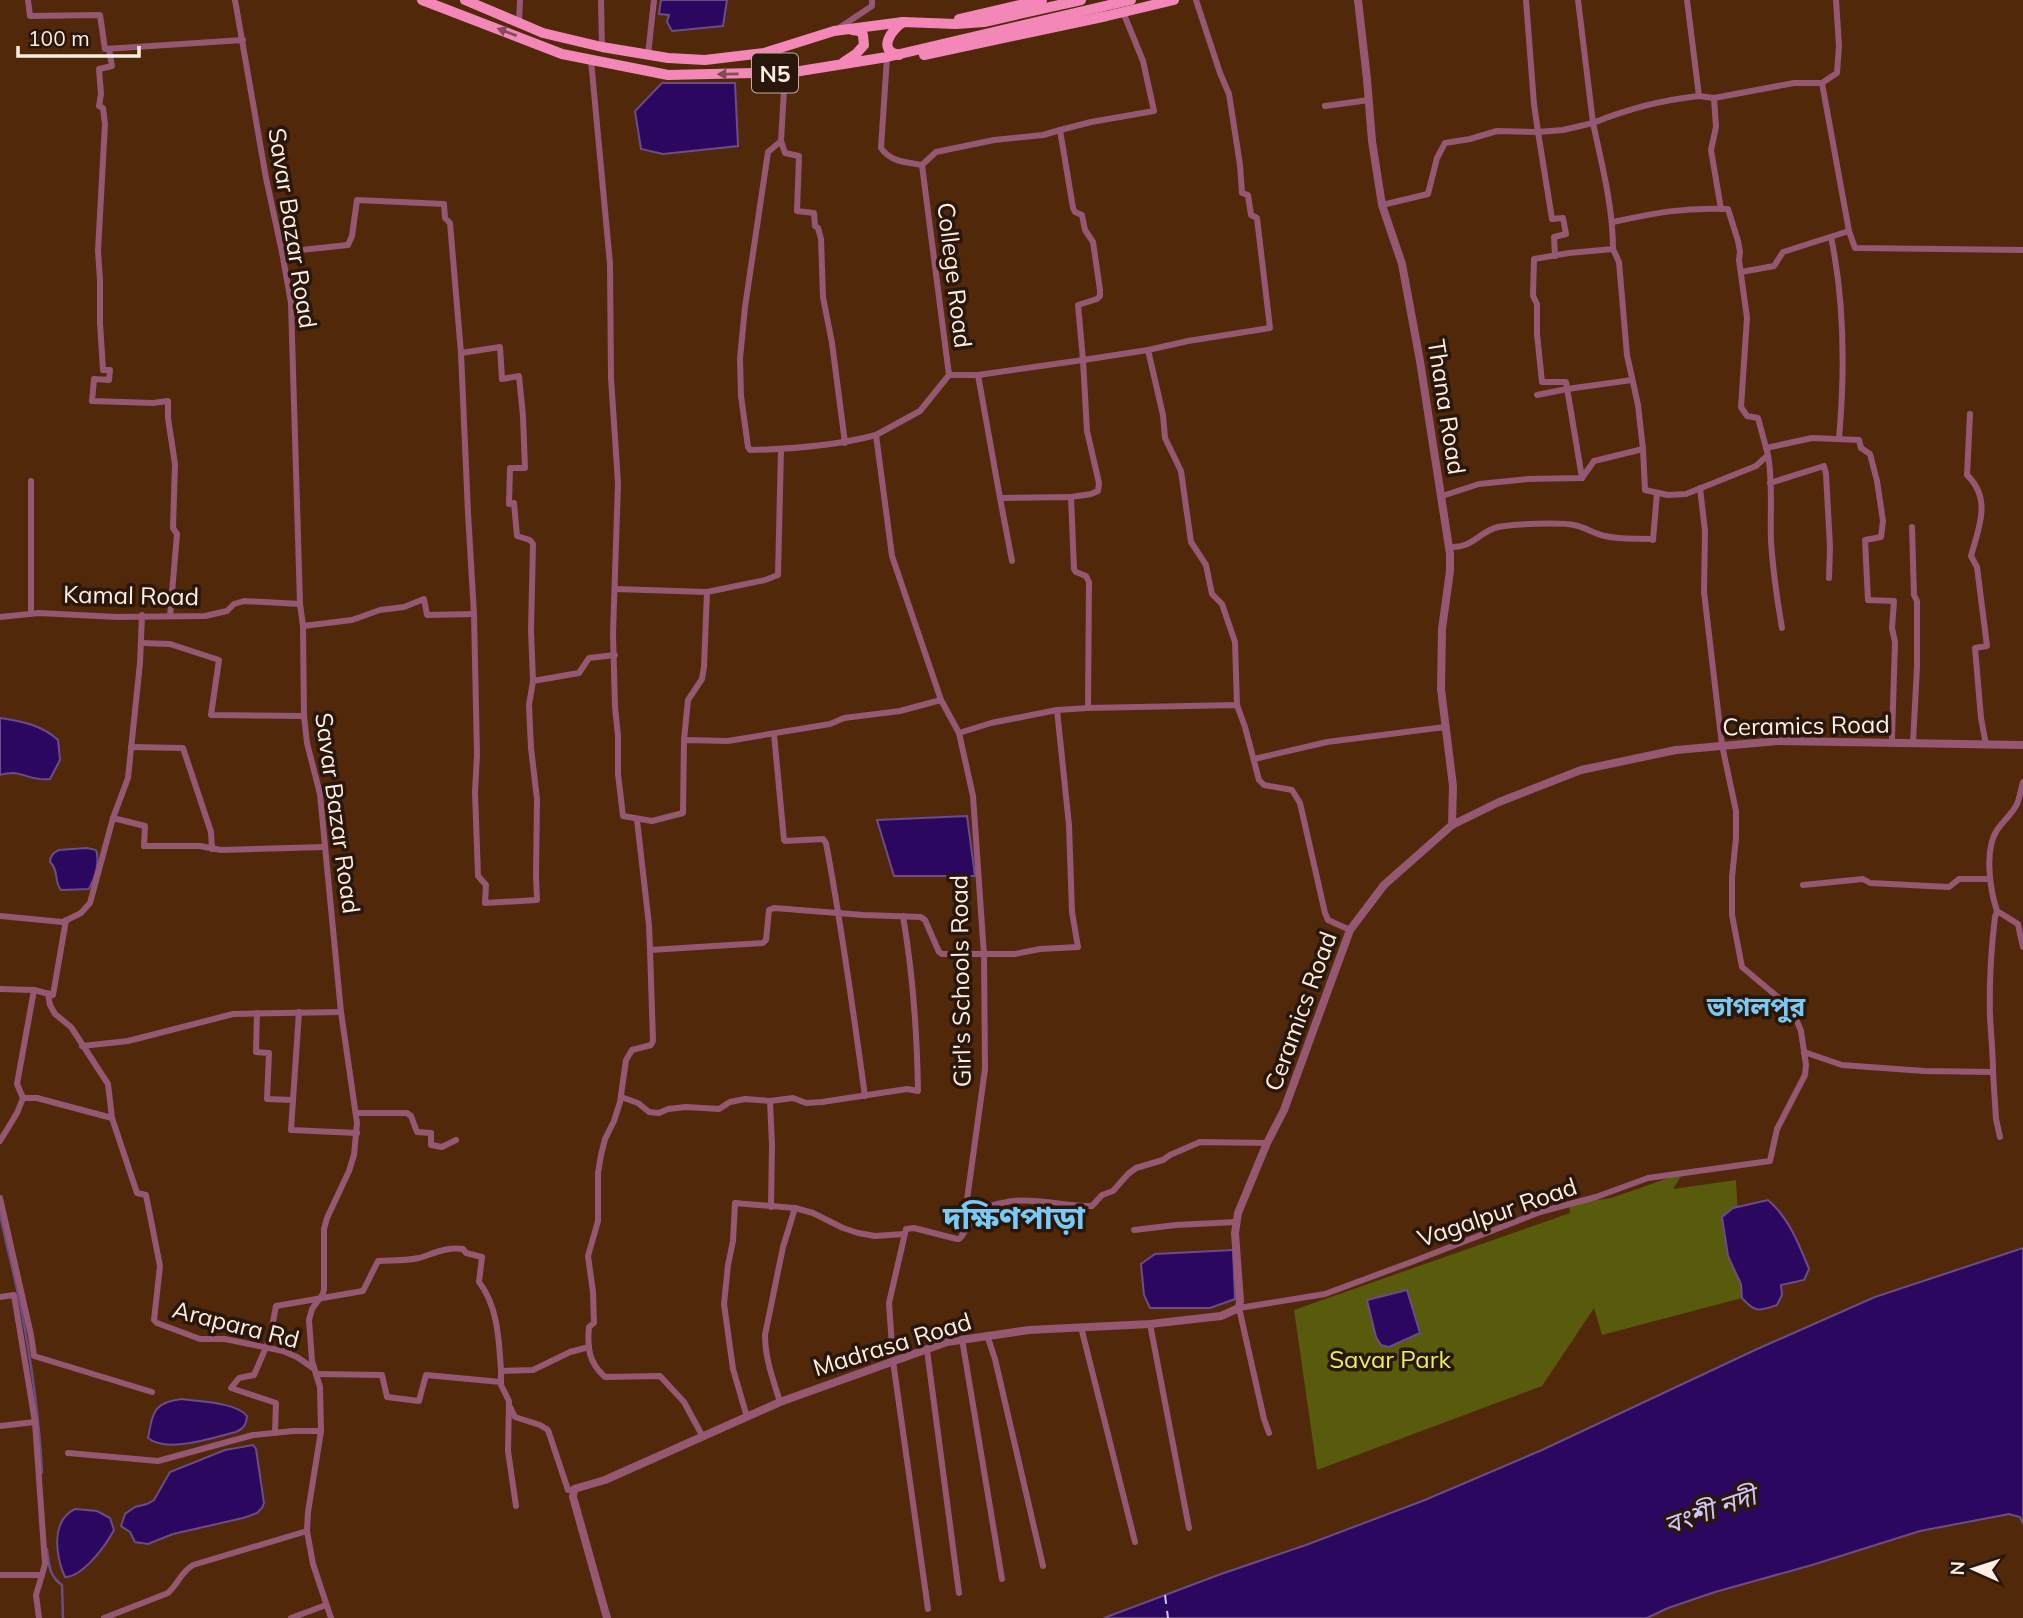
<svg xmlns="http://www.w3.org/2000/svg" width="2023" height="1618" font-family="Mulish,'Noto Sans Bengali',sans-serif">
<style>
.green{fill:#575b0b}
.water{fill:#2b075f;stroke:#6a4c87;stroke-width:2}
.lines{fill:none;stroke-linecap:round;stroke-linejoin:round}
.stream{stroke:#6a4c87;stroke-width:2.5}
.ferry{stroke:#cec6f5;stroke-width:2;stroke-dasharray:9 7;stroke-linecap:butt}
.minor{stroke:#955772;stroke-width:6}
.tertiary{stroke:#955772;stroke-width:8}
.trunk{stroke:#f388b8;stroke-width:10}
.oneway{fill:#844a59}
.labels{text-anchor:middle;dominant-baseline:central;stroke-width:7;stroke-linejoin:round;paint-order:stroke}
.shield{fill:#2a170b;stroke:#beaea3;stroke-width:2}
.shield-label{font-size:23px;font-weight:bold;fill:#feeee4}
.street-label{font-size:24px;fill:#feeee4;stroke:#2a170b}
.park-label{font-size:24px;fill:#e6ef5e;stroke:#2a170b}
.neighbourhood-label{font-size:26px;font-weight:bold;fill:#79caf5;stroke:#2a170b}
.water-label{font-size:26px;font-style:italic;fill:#cec6f5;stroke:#2a170b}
.district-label{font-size:32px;font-weight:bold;fill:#79caf5;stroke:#2a170b}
</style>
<rect width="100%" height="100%" fill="#51280a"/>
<polygon class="green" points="1683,1173 1673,1189 1736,1180 1742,1298 1602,1335 1594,1308 1542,1386 1317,1470 1294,1310 1570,1213 1569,1204 1611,1198"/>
<g class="water">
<polygon points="661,0 727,0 723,26 672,31 667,22 669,15 659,14"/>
<polygon points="662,83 735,83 738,146 663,154 641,149 635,111"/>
<path d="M0,718C21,721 42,725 58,740L60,760L50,779C34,781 26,774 13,773C8,773 4,774 0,775Z"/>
<polygon points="967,816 975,876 894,876 877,820"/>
<path d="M87,848L96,850C100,862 95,878 89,889L61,890C54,882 59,870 50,862C50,856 54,852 59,850Z"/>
<path d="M1768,1200C1789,1218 1799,1244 1809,1269L1804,1280L1781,1285L1782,1295L1777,1305C1759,1311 1755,1313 1742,1298L1741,1284L1728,1256L1722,1217L1733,1208Z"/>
<polygon points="2023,1248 2023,1524 2020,1517 2009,1514 1920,1531 1812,1565 1715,1592 1668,1608 1647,1618 1104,1618 1221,1574 1306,1545 1425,1500 1542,1450 1755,1350 1875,1297"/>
<polygon points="1233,1250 1235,1299 1210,1308 1150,1308 1144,1295 1141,1264 1155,1254"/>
<polygon points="1407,1290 1420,1333 1389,1347 1381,1345 1376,1337 1367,1300"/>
<path d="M182,1399C199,1402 236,1402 247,1416C246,1425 244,1428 236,1432C214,1437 168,1454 148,1438C153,1413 153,1402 182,1399Z"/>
<polygon points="253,1445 256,1449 264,1503 262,1508 257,1513 243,1518 173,1534 148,1544 135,1542 130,1532 121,1526 125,1514 135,1507 147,1504 154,1500 170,1472 225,1450"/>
<path d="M75,1509L97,1511L110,1518L114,1530C106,1545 83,1577 65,1577C56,1557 50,1521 75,1509Z"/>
</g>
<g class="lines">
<g class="stream">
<path d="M0,1214C6,1244 14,1273 20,1303C31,1359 39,1416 42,1473"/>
<path d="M47,1549C49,1565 49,1576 62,1585L63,1618"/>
</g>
<polyline class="ferry" points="1165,1595 1168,1618"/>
<g class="minor">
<polyline points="28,0 30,16 100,15 105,49 243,40"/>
<polyline points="235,0 266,178 282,252 291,303 300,604 303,626 304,716 307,743 320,794 341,1012 357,1123 354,1155 349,1171 327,1218 324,1229 324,1289 323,1294 312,1309 309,1320 312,1361 320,1387 321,1431 308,1512 307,1531 313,1564 331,1618"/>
<polyline points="601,0 602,47"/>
<path d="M1578,0L1593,123C1627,109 1662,100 1699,96"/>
<polyline points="1687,0 1699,96 1714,98 1716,127 1711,150 1721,209"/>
<polyline points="1123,12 1143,61 1154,111 1091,122 1060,130 1073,208 1075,212 1082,215 1085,230 1093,242 1100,290 1100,296 1097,299 1078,305 1083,360 1148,350 1163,415 1165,438 1181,471 1191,542 1206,565 1212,594 1222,604 1235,642 1237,705"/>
<polyline points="519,23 520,0"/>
<polyline points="839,28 872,6 872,0"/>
<polyline points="109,49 112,66 99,69 101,94 99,106 103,108 105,124 98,251 100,280 100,323 103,370 110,370 109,380 94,379 92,401 153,403 168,401 168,418 175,464 173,528 177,534 170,616"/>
<polyline points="648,55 654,0"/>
<path d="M887,57L881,148C891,162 905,162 922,165L949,375H978L1000,498L1071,497L1074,569L1076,572L1086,576L1089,582L1088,708L1237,705L1245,727L1259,780L1264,785L1292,790L1300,803L1325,913L1328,920L1350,930"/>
<polyline points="591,60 610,264 611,378 618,483 613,634 615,707 618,736 618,774 623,816 652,821 683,813 684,740 728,741 830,724 844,718 900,711 941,700"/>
<path d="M785,73L781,141L768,152L745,307L740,359L741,396L748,447L750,450C793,449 835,446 876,435"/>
<polyline points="1714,98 1794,83 1822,83"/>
<polyline points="1325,106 1369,100"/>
<polyline points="781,141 785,153 799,156 797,211 814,213 815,226 818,228 821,239 823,297 832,343 845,443"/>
<polyline points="922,165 936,152 994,140 1043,135 1060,130"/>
<polyline points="1382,205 1428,194 1437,158 1445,143 1470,139 1497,131 1538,132 1552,219 1563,218 1566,234 1554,237 1555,256"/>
<path d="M1613,222C1654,213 1685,207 1728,209L1738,241L1740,252L1739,260L1747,318L1741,407L1747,416L1758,418L1768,455L1756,466L1686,494L1668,495L1645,490L1643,449"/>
<polyline points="1849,231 1855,248 2023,250"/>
<path d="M1831,237C1845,304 1845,371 1839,438"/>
<polyline points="282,252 348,245 352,236 357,200 444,204 445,218 450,223 461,353 468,513 474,614 477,755 475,792 478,876 486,885 485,903 537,900 536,876 537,799 531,748 529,705 533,681 579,673 589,658 615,655"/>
<polyline points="1741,272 1774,266 1783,252 1849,231 1822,83 1837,73 1839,46 1836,0"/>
<polyline points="1148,350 1188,341 1270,328 1257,218 1251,215 1248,195 1242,193 1240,165 1229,94 1220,73 1196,0"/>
<polyline points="461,353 500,347 502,379 519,376 523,416 525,468 510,468 509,504 514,503 517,536 530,540 533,544 531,630 533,681"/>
<polyline points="978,375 1083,360 1087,431 1099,483 1098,491 1091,494 1071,497"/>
<polyline points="1537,395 1567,389 1632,380"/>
<path d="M1970,414L1967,475C1992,499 1979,527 1971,556L1977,567L1987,646L1975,648L1981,718L1986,745"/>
<polyline points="1766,448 1812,438 1859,440 1861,448 1870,454 1877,481 1883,521 1881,537 1865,540 1868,600 1894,601 1892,628 1895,642 1892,738 1893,743"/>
<path d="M1768,455C1773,483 1770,513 1771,542C1773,571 1777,599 1782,628"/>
<polyline points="1582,478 1594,461 1643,449 1638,405 1627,355 1619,262 1613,249"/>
<polyline points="31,481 31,613"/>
<polyline points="1770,483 1824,466 1826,474 1830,547 1829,578"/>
<path d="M1442,496L1479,484L1528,479L1582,478L1566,382H1542L1537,334V304L1533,296L1534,259L1569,253L1613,249C1613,207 1602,165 1593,123L1563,130L1538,132L1534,104L1526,0"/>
<polyline points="1000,498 1012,561"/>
<polyline points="1912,527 1914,595 1917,601 1917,667 1913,743"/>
<polyline points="1653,540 1657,493"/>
<path d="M1450,547C1474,548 1478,532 1498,527C1511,524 1561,522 1574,525C1585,527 1594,534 1605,536C1620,540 1638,538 1653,539"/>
<polyline points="615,589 707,592 765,580 778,575 781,449"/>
<polyline points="0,617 39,613 117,617 205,616 227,611 234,604 244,601 300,604"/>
<polyline points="303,626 352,620 380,610 404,607 424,599 427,615 474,614"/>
<polyline points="141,643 170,644 219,660 211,715 304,716"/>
<polyline points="959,733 991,723 1057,710"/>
<path d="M774,734L784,840L785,841L823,839L826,843C842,927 853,1011 865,1096"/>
<polyline points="684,740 688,700 702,679 704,667 707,592"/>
<polyline points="131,747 183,748 211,832 212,849"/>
<polyline points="1254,759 1327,742 1445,727"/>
<polyline points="113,818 145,826 144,846 200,846 221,850 325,847"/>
<polyline points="637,820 649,925 650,950"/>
<polyline points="1803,885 1863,879 1870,883 1949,887 1959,879 1990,879"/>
<polyline points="1997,911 2018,924 2023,947"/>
<polyline points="0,916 63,922 81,913 90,903 113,818 128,778 140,663 142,615"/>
<polyline points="0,989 34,990 53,995 66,920"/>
<polyline points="48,993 50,1005 55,1014 71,1027 108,1084 112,1118 137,1193 146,1195 160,1266 154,1320 157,1323 200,1339 225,1339 283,1351 297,1357 313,1368"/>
<polyline points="257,1013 256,1052 269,1053 267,1099 293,1100 291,1130 357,1133"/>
<polyline points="82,1046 128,1041 233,1014 341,1012"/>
<polyline points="1804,1052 1842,1065 1924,1071 1993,1072 1996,1119 2000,1137"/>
<path d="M1993,1072C1993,1053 1991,1035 1990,1016C1989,983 1991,950 1995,917L1997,911C1990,890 1984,850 1997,830C2003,821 2013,813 2017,804C2020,797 2021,789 2023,782"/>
<polyline points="621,1097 638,1103 649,1112 659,1113 668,1109 686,1107 719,1109 730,1102 745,1099 770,1101 772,1145 771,1207"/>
<polyline points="23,1098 17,1084 34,990"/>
<polyline points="293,1100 299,1012"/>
<path d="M770,1101L793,1098L806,1103L822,1102L907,1089L918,1091C917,1032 913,974 903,916"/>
<polyline points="357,1113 407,1113 411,1116 417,1132 431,1133 431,1145 442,1147 456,1140"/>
<polyline points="0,1141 17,1113 23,1098 37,1098 112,1118"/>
<polyline points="0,1198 31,1335 34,1356 152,1392"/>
<polyline points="1134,1230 1176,1225 1236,1222"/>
<path d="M963,1234L973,1220L982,1214L985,1207C994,1205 1004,1202 1013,1201C1039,1198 1066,1207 1092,1206L1102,1195L1113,1191L1128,1174L1136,1168L1163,1160L1170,1155L1200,1142L1267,1143"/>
<polyline points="0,1297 14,1295 35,1422 45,1564 42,1575"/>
<polyline points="1150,1324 1189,1528"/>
<polyline points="1081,1327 1135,1542"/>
<polyline points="987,1335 995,1359 1043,1566"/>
<polyline points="962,1339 1002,1579"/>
<polyline points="927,1350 959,1593"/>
<polyline points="501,1371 501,1385 509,1401 508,1451 516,1506"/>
<polyline points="317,1374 382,1375 387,1397 419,1401 426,1375 501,1382"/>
<path d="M780,1402C773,1379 765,1359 765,1335L783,1247L795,1208"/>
<polyline points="510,1407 515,1417 540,1425 548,1430 568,1490"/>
<polyline points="747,1417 733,1369 724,1304 728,1265 733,1241 735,1203 795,1208 813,1213 843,1228 858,1233 875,1236 904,1234"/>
<polyline points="0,1426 35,1422"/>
<path d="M275,1433L276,1403L231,1388L239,1378L254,1375L270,1338L276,1306L363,1291L378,1261C391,1260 406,1261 419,1258C435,1253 446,1247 463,1249L466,1253L482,1257L479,1282C498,1306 499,1341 501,1371L533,1370L570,1352L589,1347"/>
<polyline points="1269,1433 1264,1419 1239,1308 1325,1294 1414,1261 1540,1212 1596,1197 1648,1178 1770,1161 1777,1129 1805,1075 1806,1065 1801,1031 1792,1009 1742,967 1732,915 1732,877 1736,838 1736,811 1722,745 1704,592 1705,531 1700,488"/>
<path d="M703,1437L684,1402L660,1376L605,1377C589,1363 587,1348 589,1327L594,1323L593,1292L588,1256L598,1221V1173L601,1155L605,1139L614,1121L620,1102L626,1060L632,1050L651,1045L653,1041L650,950L763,943L766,940L769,910L774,908L863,915L921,917L925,920L939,952L942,954H1015L1040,949L1078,947L1072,912L1069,825L1057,710L1088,708"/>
<polyline points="68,1453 158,1461 253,1435 293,1431 321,1431"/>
<polyline points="0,1575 42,1575 36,1595 39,1618"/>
<polyline points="928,1609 893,1361 889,1303 906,1229 914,1228 957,1239 959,1239 962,1236 985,1069 984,955 973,796 959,733 941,700 892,556 876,435 920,411 949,375"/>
<path d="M104,1618L168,1593C178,1584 181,1572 193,1565L307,1531"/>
<polyline points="291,1618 326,1605"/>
</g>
<g class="tertiary">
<polyline points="1358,0 1367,79 1372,141 1382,205 1402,264 1420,361 1450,554 1450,571 1442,629 1441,689 1453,786 1452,825"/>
<polyline points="607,1618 573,1497 574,1489 605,1480 780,1402 947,1342 1029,1330 1150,1324 1221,1316 1239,1308 1240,1301 1235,1233 1238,1213 1267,1143 1284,1110 1350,930 1384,885 1452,825 1499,802 1581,770 1676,750 1778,741 2023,745"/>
</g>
<g class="trunk">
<polyline points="422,0 562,54 668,75 794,72 887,57 1131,0"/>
<polyline points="465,0 543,33 602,47 668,58 705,60 764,53 834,31 903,22 956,24 984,22 1081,0"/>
<polyline points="959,19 1042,0"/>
<path d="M899,55C876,50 892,30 903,22"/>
<polyline points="924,55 1107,16 1174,0"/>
<polyline points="844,62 856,54 864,45 863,35 860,31 852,30"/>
</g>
</g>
<defs><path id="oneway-solid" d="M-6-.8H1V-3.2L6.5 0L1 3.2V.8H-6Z" transform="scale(1.75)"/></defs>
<g class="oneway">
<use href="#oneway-solid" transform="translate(507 32) rotate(-159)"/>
<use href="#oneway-solid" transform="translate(728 74) rotate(179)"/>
</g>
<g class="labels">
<rect class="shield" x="752" y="53.5" width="46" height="39" rx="5"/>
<g class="shield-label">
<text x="775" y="73">N5</text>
</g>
<g class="street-label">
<text transform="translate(293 228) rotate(81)">Savar Bazar Road</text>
<text transform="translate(955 275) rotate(83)">College Road</text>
<text transform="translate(1447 407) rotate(81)">Thana Road</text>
<text transform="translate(131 595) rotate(1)">Kamal Road</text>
<text transform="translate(1806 725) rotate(-1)">Ceramics Road</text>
<text transform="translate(338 813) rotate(82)">Savar Bazar Road</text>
<text transform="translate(960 981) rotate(-91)">Girl's Schools Road</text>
<text transform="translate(1300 1011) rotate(-70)">Ceramics Road</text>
<text transform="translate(1497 1212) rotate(-19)">Vagalpur Road</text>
<text transform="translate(236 1324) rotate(14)">Arapara Rd</text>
<text transform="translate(892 1344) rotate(-17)">Madrasa Road</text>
</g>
<g class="park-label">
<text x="1390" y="1359">Savar Park</text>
</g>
<g class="neighbourhood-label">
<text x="1756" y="1006">ভাগলপুর</text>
</g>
<g class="water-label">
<text transform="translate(1710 1510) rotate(-19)">বংশী নদী</text>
</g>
<g class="district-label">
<text x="1014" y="1217">দক্ষিণপাড়া</text>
</g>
</g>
<g transform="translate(1974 1569) rotate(273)" stroke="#2a170b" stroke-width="5" paint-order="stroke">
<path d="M0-5L12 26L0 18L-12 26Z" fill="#feeee4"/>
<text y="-10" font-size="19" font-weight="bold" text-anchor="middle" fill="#feeee4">N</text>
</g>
<path d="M18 46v10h121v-10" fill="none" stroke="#feeee4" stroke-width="3.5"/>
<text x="28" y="46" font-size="21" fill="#feeee4" stroke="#2a170b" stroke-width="5" paint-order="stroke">100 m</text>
</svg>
